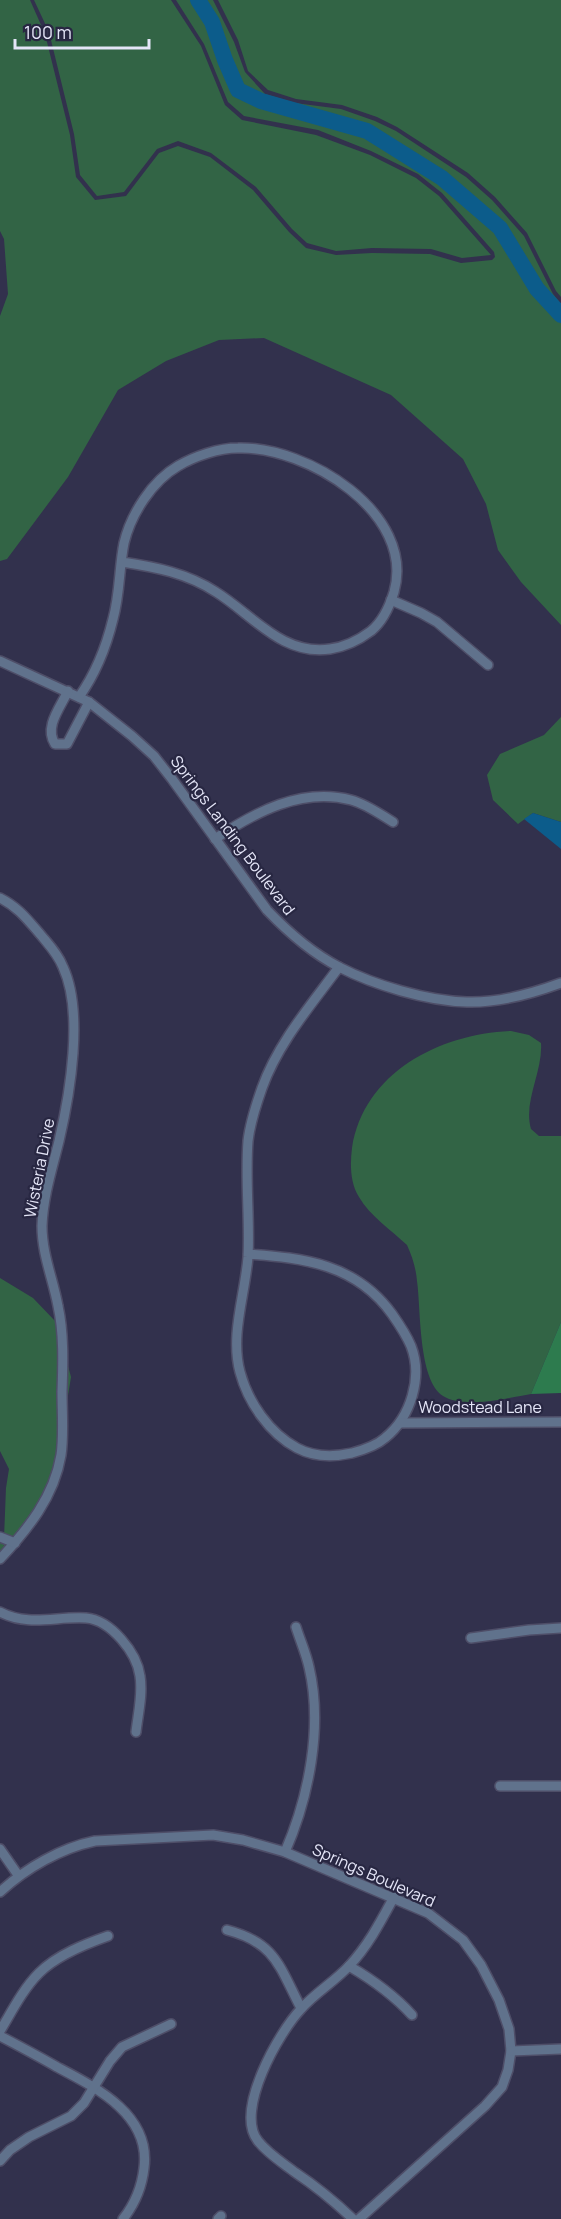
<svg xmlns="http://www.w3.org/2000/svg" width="561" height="2219" font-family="Manrope,sans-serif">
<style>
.green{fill:#326445}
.forest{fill:#2d7b4e}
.water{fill:#0c5c8b}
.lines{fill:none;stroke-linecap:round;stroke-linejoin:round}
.river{stroke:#0c5c8b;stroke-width:16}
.minor-casing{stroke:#4e4e68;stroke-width:12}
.minor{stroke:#60728c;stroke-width:9}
.labels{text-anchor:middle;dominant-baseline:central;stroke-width:4.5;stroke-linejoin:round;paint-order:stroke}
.street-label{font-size:16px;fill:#e4e5f7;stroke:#282742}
</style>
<rect width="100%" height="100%" fill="#32314d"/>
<g class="green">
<polygon points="0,0 30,0 45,34 70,135 76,177 95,200 126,196 159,153 178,146 210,157 253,190 289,232 306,248 336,255 372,253 430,254 461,263 492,260 495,257 494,252 442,193 418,174 371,151 318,130 244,116 228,102 204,44 176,0 213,0 234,42 245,72 265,94 295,103 341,109 375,121 396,131 466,177 492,200 524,236 553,294 561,304 561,625 521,582 498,550 486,504 463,459 391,395 264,338 219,340 166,361 118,390 68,477 7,559 0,561 0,316 8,294 4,239 0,231"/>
<polygon points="34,0 171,0 201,46 225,105 242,120 316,135 370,155 416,178 439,196 491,255 462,258 431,249 372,248 336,251 307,243 292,229 256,187 211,153 178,141 157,149 124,192 97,196 80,175 74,134 49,32"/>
<polygon points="218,0 561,0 561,297 556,291 527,233 495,197 468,173 397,127 377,117 342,105 296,99 268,90 248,71 238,40"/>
<polygon points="561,717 561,822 533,813 518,824 493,800 487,775 500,754 544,735"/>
<path d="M511,1031L529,1035L541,1043C543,1072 523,1101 531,1129L539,1136H561V1322L531,1394C508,1398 464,1409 443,1396C418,1380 421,1308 417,1281C416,1268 412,1256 407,1245C391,1230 370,1216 359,1197C350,1183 350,1164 352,1148C364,1072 440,1034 511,1031Z"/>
<polygon points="0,1278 33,1298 56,1322 71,1377 56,1470 47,1506 0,1563 0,1542 4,1538 6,1488 9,1469 0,1451"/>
</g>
<polygon class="forest" points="561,1322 561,1393 531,1394"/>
<polygon class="water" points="533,813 561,822 561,849 524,819"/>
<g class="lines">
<polyline class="river" points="198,0 212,22 225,60 238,90 261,101 367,131 442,178 500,228 537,289 561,315"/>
<defs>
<g id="minor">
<polyline points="391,600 421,613 437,622 488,665"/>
<path d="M0,661L89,702L132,736L154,756L172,779L267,910C287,931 312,953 339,967C374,985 427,1001 467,1002C499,1003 531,994 561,983"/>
<path d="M68,691C60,708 44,727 55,744H67L89,702"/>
<path d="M79,697C96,673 106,648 113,619C120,594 119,568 124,543C131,514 152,481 178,466C195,456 219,448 238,448C307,446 416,513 394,592C390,605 382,622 371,631C359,640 344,647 330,649C282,656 253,615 216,592C187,573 155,567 122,562"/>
<path d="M215,839C255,812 302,787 351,800C366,804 380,814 393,822"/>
<path d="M0,898C18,907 27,919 40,934C49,945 58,954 63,967C84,1012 70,1094 59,1141C52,1169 43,1197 42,1226C42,1254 53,1279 58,1306C64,1333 63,1364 62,1392C62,1412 64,1435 61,1455C54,1497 28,1529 0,1559"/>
<path d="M248,1254C304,1258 356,1264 392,1314C399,1324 406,1334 411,1346C423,1377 411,1417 385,1438C376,1446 363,1450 352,1453C334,1457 314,1457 297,1448C269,1433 248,1402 240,1372C230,1335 245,1295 248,1257C250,1219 245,1180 248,1141C250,1123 256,1105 262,1088C278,1043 311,1005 339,967"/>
<polyline points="400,1423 561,1422"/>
<polyline points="0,1537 15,1543"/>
<path d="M0,1612C29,1627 56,1616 86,1618C111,1620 137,1653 140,1676C143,1694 138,1714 136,1732"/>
<polyline points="471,1638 529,1630 561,1628"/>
<polyline points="500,1786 561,1786"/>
<polyline points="0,1849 18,1875"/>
<path d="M285,1852C309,1797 323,1726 309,1667C306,1653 300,1640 296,1627"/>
<path d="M0,1892C26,1868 61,1848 95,1841L213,1835L243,1840L285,1852L428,1913L463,1940L481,1965L499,2000L509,2029L511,2051L508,2070L502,2087L485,2106L359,2219"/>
<path d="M227,1930C276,1943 279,1966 301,2008"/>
<path d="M349,1966C373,1980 393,1994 412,2015"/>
<path d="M0,2031C12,2011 23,1989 39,1973C57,1955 85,1944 108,1936"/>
<path d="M0,2036C19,2046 38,2056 57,2067C97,2088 151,2115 144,2168C142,2186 134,2205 123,2219"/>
<polyline points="511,2051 561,2049"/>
<polyline points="0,2161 10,2150 29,2137 71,2116 84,2103 110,2061 122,2047 171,2024"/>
<polyline points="218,2219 221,2216"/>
<path d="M353,2219C335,2202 317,2187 296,2173C283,2163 268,2154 258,2141C234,2111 279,2032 301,2009C315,1993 334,1982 349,1966C368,1946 381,1921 394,1897"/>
</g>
</defs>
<use href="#minor" class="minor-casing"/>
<use href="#minor" class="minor"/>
</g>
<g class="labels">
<g class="street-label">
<text transform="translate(233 835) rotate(53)">Springs Landing Boulevard</text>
<text transform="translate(39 1168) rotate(-79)">Wisteria Drive</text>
<text x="480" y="1407">Woodstead Lane</text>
<text transform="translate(374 1875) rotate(24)">Springs Boulevard</text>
</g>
</g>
<path d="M15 39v9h134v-9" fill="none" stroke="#e4e5f7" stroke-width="3"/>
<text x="24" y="39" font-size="18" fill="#e4e5f7" stroke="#282742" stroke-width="4.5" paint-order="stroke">100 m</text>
</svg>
